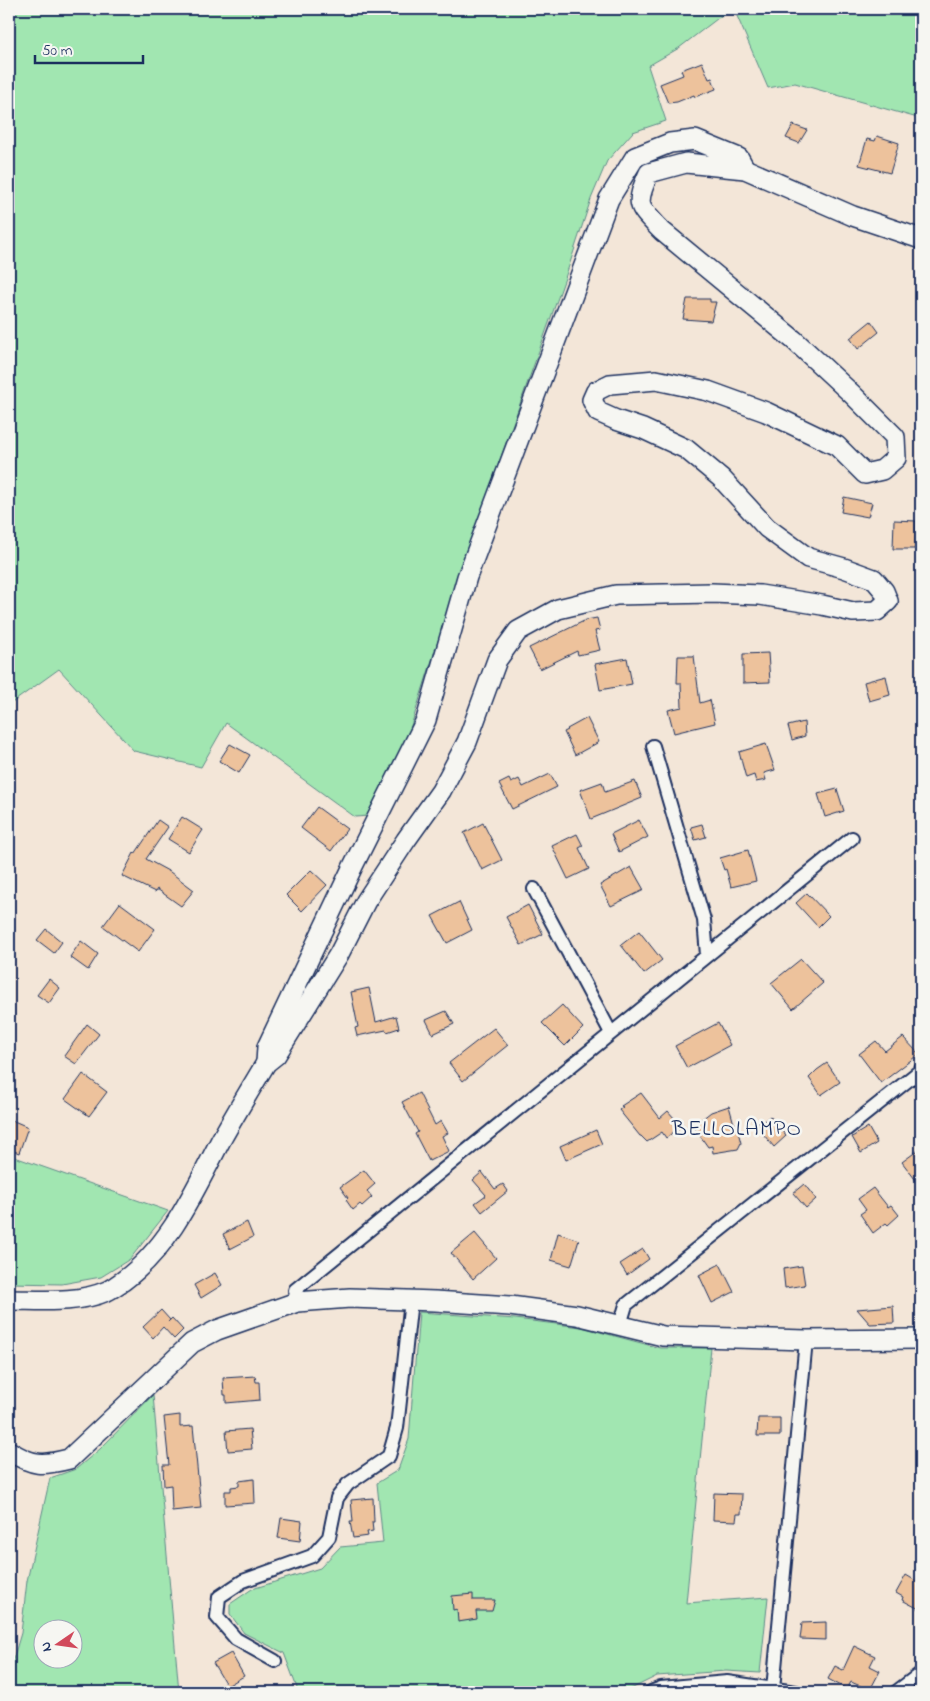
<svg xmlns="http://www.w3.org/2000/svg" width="930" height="1701" font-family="'Indie Flower',sans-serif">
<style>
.green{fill:#a1e6b1;stroke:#5e8a88;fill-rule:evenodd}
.building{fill:#edc29c;stroke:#1b2f5e}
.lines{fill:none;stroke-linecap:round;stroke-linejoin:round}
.minor-casing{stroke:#1b2f5e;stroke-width:16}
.secondary-casing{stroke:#1b2f5e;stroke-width:22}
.minor{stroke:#f6f6f2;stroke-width:12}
.secondary{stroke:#f6f6f2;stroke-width:19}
.labels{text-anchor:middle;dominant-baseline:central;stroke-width:5;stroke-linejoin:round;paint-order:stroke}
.quarter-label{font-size:22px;letter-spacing:1px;fill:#1b2f5e;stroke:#f6f6f2}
</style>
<rect width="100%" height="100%" fill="#f3e6d8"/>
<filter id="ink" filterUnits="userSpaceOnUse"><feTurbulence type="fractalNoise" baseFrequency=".02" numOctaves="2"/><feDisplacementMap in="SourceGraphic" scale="10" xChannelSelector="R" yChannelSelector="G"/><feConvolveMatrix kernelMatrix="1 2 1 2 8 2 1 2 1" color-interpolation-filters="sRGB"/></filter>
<g filter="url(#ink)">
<g class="green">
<polygon points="9,9 730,9 679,48 648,66 666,121 633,132 607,161 591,199 565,278 462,566 410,729 369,816 355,817 226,723 201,767 134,751 59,669 9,705"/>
<polygon points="734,9 921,9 921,119 795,83 768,88"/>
<polygon points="9,1155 168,1211 130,1259 101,1277 62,1284 9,1283"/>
<polygon points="419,1312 515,1319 581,1327 660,1348 711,1348 686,1603 768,1597 760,1673 726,1671 657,1676 625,1692 289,1692 297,1688 284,1653 244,1633 230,1614 230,1604 252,1589 320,1568 340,1547 383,1543 377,1483 398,1470 409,1439"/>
<path d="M153,1395L179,1692H9V1673L21,1633L27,1581L50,1478L76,1469L100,1449ZM72,1628V1658H42V1628Z"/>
</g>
<g class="building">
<polygon points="702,62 709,79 712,78 716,89 695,97 694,95 677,102 668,103 660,84 683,75 681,70"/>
<polygon points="793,125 807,130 799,143 786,138"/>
<polygon points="877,136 899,143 890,173 859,165 867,139 875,141"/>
<polygon points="687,299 710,299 710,302 716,302 711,321 683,319"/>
<polygon points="871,321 879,332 858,349 850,338"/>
<polygon points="844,497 872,503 868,517 841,512"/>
<polygon points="894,520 916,521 915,549 893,549"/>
<polygon points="597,618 600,630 595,631 600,650 578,655 577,651 540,669 529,648 586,620"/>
<polygon points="768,653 770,682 743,683 743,654"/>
<polygon points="678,656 694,656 700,703 710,700 715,723 674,733 668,710 682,707 681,683 677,683"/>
<polygon points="627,658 632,684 600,690 595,664"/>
<polygon points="886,676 890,695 869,701 864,682"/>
<polygon points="587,718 599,742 575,755 564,732 568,730 567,729"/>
<polygon points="804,722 805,736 792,740 788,726"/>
<polygon points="230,744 250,755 239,773 219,761"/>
<polygon points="766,744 775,770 764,773 766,780 756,782 754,775 746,778 739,752"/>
<polygon points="550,774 557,787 512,809 499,784 509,779 511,783 519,779 523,787"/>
<polygon points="635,781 642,798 591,819 580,790 602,782 605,792"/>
<polygon points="837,789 844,811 825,817 818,794"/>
<polygon points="317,807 347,829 331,851 301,828"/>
<polygon points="182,817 203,830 189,852 168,839"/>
<polygon points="158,820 168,827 146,859 170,872 194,890 181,906 157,889 155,892 122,876 134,853 135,854"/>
<polygon points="639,820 648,837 619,852 611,834"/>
<polygon points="483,823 502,860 482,870 464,833"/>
<polygon points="702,824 706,837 695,840 691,827"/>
<polygon points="577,834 583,846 579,848 589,869 568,879 552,846"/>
<polygon points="748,850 756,881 731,887 726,869 724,870 720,858"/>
<polygon points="631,867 644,890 611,906 600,885"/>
<polygon points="311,870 327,885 302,911 286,895"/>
<polygon points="807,893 829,916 818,927 796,903"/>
<polygon points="459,902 472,930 447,943 432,916"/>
<polygon points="120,903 155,929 138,952 103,926"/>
<polygon points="528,905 543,934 521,945 506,917"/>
<polygon points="46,929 62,942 54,953 37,940"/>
<polygon points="639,931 662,960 644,974 621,945"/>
<polygon points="81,941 98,954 88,970 70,957"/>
<polygon points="801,959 823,983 793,1009 771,983"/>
<polygon points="49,979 60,988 49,1003 37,995"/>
<polygon points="369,988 376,1022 396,1016 399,1028 387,1032 386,1030 357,1036 355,1028 358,1027 351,992"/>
<polygon points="562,1005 583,1028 565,1046 542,1023"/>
<polygon points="446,1011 454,1024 433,1034 426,1020"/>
<polygon points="718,1023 730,1045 687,1068 675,1046"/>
<polygon points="87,1024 99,1034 76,1064 64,1056"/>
<polygon points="494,1028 508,1045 463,1081 449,1063"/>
<polygon points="903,1037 919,1054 881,1083 859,1054 876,1041 885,1051"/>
<polygon points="827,1063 840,1082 821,1095 809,1078 817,1070"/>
<polygon points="83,1074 107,1092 89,1116 65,1099"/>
<polygon points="419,1093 435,1125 441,1121 448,1133 442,1136 449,1151 429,1161 415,1134 418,1132 402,1102"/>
<polygon points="641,1093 660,1118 668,1111 681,1126 666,1138 662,1132 647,1142 641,1136 640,1136 619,1110 623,1107 621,1106"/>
<polygon points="729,1106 734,1124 736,1124 741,1143 738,1149 713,1153 712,1146 708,1147 693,1126 711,1112"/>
<polygon points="770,1116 786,1136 774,1147 753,1122 763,1122"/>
<polygon points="9,1119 28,1127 19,1153 9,1149"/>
<polygon points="868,1127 877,1143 861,1153 852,1137"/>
<polygon points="596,1130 602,1144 566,1160 560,1146"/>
<polygon points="921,1148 921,1187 902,1162"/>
<polygon points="364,1170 375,1184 367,1191 372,1197 362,1206 360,1204 353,1210 346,1200 348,1198 340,1187"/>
<polygon points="482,1172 495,1189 503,1184 508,1191 482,1212 475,1203 486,1195 473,1180"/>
<polygon points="804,1184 816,1199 806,1208 793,1193"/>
<polygon points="873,1188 888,1207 891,1205 899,1215 888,1225 886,1223 873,1233 860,1214 866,1210 858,1199"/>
<polygon points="247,1222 253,1237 230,1249 223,1234"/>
<polygon points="475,1233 496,1258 473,1279 451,1253"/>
<polygon points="558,1233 579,1240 571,1266 551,1260"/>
<polygon points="643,1249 649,1259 627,1275 620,1264"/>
<polygon points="720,1264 734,1292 712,1303 699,1275"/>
<polygon points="802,1266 805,1285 785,1288 783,1269"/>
<polygon points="215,1273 222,1285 201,1298 194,1285"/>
<polygon points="893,1306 894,1323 870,1324 857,1309"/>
<polygon points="161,1310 170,1320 168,1322 172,1318 183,1330 174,1339 163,1327 153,1338 143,1327"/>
<polygon points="255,1376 256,1382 259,1382 260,1400 226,1403 226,1395 224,1395 223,1378"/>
<polygon points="180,1415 180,1427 193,1426 201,1508 172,1511 171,1485 164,1486 163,1465 169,1465 164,1417"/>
<polygon points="758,1418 780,1418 780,1436 757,1436"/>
<polygon points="250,1429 252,1449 228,1451 226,1431"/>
<polygon points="254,1479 255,1503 225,1505 225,1491 231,1491 231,1487 239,1486 239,1481"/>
<polygon points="714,1493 742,1494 741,1514 737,1514 736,1521 713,1520"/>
<polygon points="373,1498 374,1522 372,1522 373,1531 367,1532 368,1536 353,1538 350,1522 353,1522 351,1500"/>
<polygon points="281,1518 302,1521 300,1541 278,1538"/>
<polygon points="906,1575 921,1584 921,1610 902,1600 903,1597 896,1593"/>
<polygon points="473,1594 473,1600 495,1600 492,1611 476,1611 477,1619 458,1622 457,1609 453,1610 452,1596"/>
<polygon points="826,1622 826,1640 800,1639 802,1623"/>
<polygon points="854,1646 875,1656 870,1666 880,1671 870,1690 851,1682 847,1689 828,1679 835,1666 843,1670"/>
<polygon points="231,1653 244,1676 227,1686 213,1663"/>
</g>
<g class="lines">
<defs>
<g id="minor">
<polyline points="653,746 704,920 707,955"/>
<polyline points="534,889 611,1033"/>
<polyline points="297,1302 295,1290 852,838"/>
<polyline points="620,1325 626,1305 921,1070"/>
<polyline points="275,1661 236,1639 217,1617 219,1597 243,1581 312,1556 329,1537 337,1498 348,1484 389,1456 397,1428 411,1300"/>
<polyline points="773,1689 806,1340"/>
<polyline points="651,1692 661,1688 727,1682 796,1692"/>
<polyline points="896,1692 921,1673"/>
</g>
<g id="secondary">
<polyline points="266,1063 267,1047 353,866 426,720 467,577 609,199 635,157 670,143 695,140 739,158 745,169"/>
<path d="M9,1300C40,1300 77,1304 107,1291C112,1289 118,1284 123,1281C171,1246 195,1189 222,1138C236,1113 251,1088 266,1063L276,1055L339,954L366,901L406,840L441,791L467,742L497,660L518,631L558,609L616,595L712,593L760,595L822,605L853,612L877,611L888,601L884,591L874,579L844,568L808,558L767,528L721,478L686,449L643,429L616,420L598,412L592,400L596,391L610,384L656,380L708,391L766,412L837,446L865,474L882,470L896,458L895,437L852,394L794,340L662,231C638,206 634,206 649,173L686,163L745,169L853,216L921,239"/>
<path d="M9,1451C33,1466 42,1466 69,1459L192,1343L217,1330L297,1302L350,1298L435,1301L510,1306L577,1315L663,1336L806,1340L921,1339"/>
</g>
</defs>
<use href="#minor" class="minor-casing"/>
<use href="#secondary" class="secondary-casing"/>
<use href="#minor" class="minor"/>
<use href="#secondary" class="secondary"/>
</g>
</g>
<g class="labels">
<g class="quarter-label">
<text x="737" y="1130">BELLOLAMPO</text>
</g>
</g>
<rect width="930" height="1701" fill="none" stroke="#f6f6f2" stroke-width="30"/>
<rect x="15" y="15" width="900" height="1671" fill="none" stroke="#1b2f5e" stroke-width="2" filter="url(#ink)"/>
<g transform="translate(58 1644) rotate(257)"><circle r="24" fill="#f6f6f2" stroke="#9ea6b7"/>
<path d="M0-4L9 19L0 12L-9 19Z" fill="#d1495b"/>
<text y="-8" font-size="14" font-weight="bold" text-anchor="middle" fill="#1b2f5e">N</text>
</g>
<path d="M35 55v8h108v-8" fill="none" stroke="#1b2f5e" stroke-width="2.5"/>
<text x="42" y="55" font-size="15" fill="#1b2f5e" stroke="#f6f6f2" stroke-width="4" paint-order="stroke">50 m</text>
</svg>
